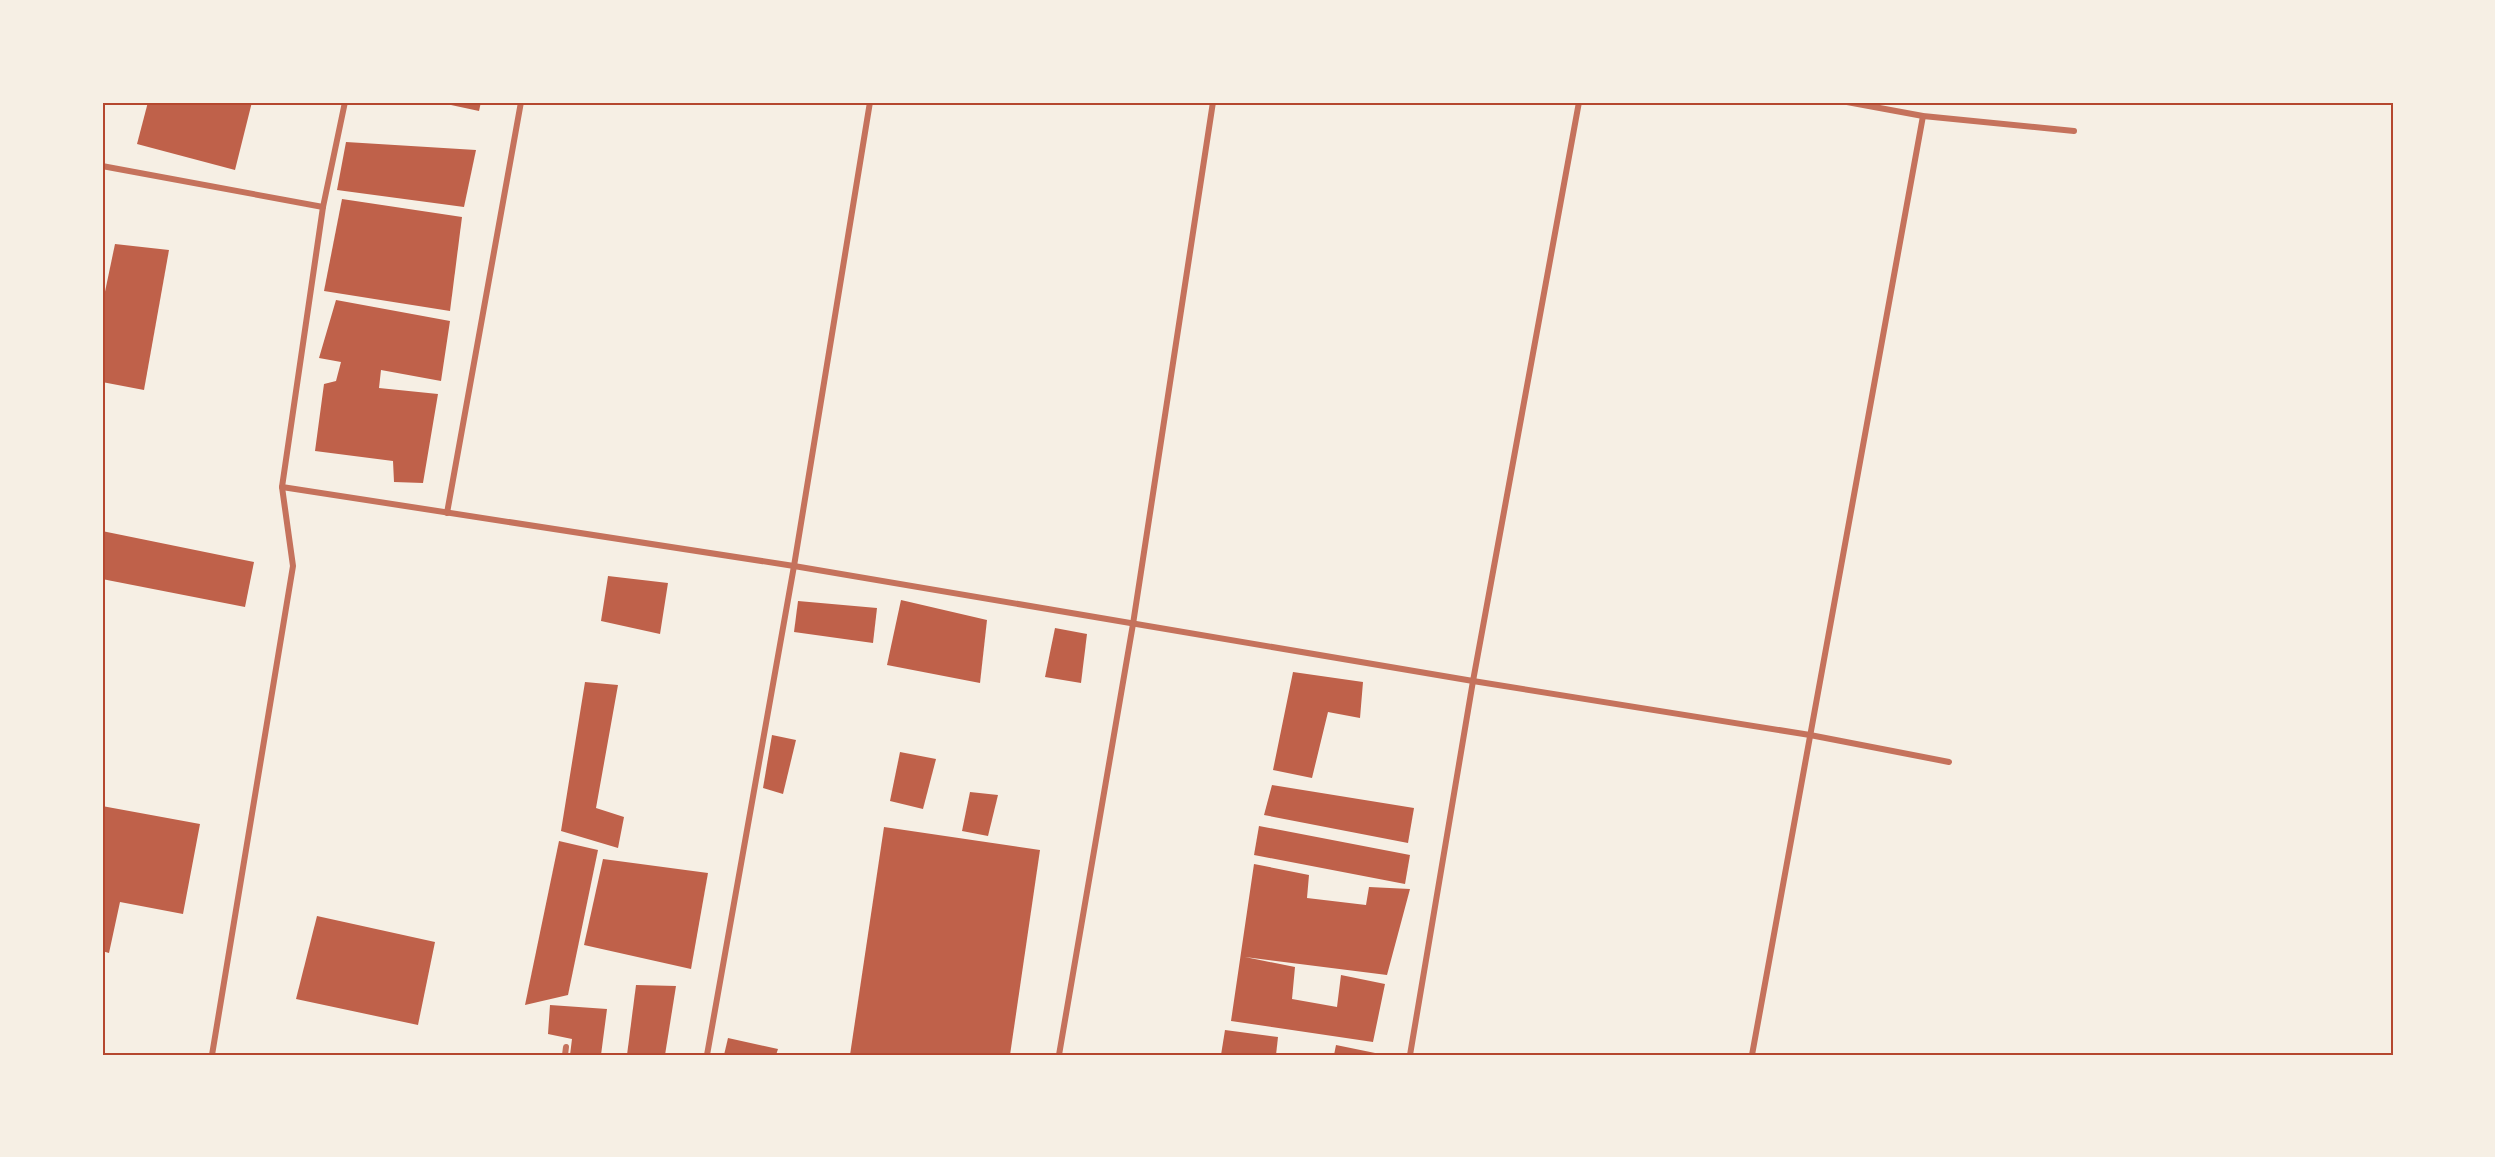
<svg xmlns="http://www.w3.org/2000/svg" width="2495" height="1157" font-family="'Roboto Serif',serif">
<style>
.building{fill:#bf614a}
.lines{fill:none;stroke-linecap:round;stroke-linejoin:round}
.minor{stroke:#c5725c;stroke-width:6}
.neatline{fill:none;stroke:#b5482f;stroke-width:2}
</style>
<rect width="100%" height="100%" fill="#f6efe4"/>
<g class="building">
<polygon points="148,102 252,102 235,170 137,144"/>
<polygon points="437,102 481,102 479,111"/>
<polygon points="346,142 476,150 464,207 337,190"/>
<polygon points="342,199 462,217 450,311 324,291"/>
<polygon points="115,244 169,250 144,390 102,382 102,306"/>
<polygon points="336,300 450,321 441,381 381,370 379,388 438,394 423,483 394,482 393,461 315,451 324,384 336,381 341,362 319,358"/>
<polygon points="102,531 254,562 245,607 102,579"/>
<polygon points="608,576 668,583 660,634 601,621"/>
<polygon points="901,600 987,620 980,683 887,665"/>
<polygon points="798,601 877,608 873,643 794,632"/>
<polygon points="1055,628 1087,634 1081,683 1045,677"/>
<polygon points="1293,672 1363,682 1360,718 1328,712 1312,778 1273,770"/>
<polygon points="585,682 618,685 596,808 624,817 618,848 561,831"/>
<polygon points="772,735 796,740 783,794 763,788"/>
<polygon points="900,752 936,759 923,809 890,801"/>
<polygon points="1272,785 1414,808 1408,843 1264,815"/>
<polygon points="970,792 998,795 988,836 962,831"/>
<polygon points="102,806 200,824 183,914 120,902 109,953 102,951"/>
<polygon points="1259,826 1410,855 1405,884 1254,855"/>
<polygon points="884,827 1040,850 1010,1055 850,1055"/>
<polygon points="559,841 598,850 568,995 525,1005"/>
<polygon points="603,859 708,873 691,969 584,945"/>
<polygon points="1254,864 1309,875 1307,898 1366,905 1369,887 1410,889 1387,975 1245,957 1295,967 1292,999 1337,1007 1341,975 1385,984 1373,1042 1231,1021"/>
<polygon points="317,916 435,942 418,1025 296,999"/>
<polygon points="636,985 676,986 665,1055 627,1055"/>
<polygon points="550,1005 607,1009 601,1055 570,1055 572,1039 548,1034"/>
<polygon points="1225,1030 1278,1037 1276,1055 1221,1055"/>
<polygon points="728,1038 778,1049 776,1055 724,1055"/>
<polygon points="1336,1045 1380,1054 1380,1055 1334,1055"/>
</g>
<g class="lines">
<g class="minor">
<polyline points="1847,102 1923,116 2074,131"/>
<polyline points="102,166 323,207"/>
<polyline points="282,487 794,566 1473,681 1810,735 1949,762"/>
<polyline points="447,513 521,102"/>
<polyline points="212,1055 293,566 282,487 323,207 345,102"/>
<polyline points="565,1055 566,1047"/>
<polyline points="707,1055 794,566 870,102"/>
<polyline points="1059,1055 1133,624 1213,102"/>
<polyline points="1410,1055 1473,681 1579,102"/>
<polyline points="1752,1055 1923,116"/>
</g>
</g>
<rect width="2495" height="1157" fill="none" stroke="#f6efe4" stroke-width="207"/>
<rect x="104" y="104" width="2288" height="950" class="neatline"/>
</svg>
